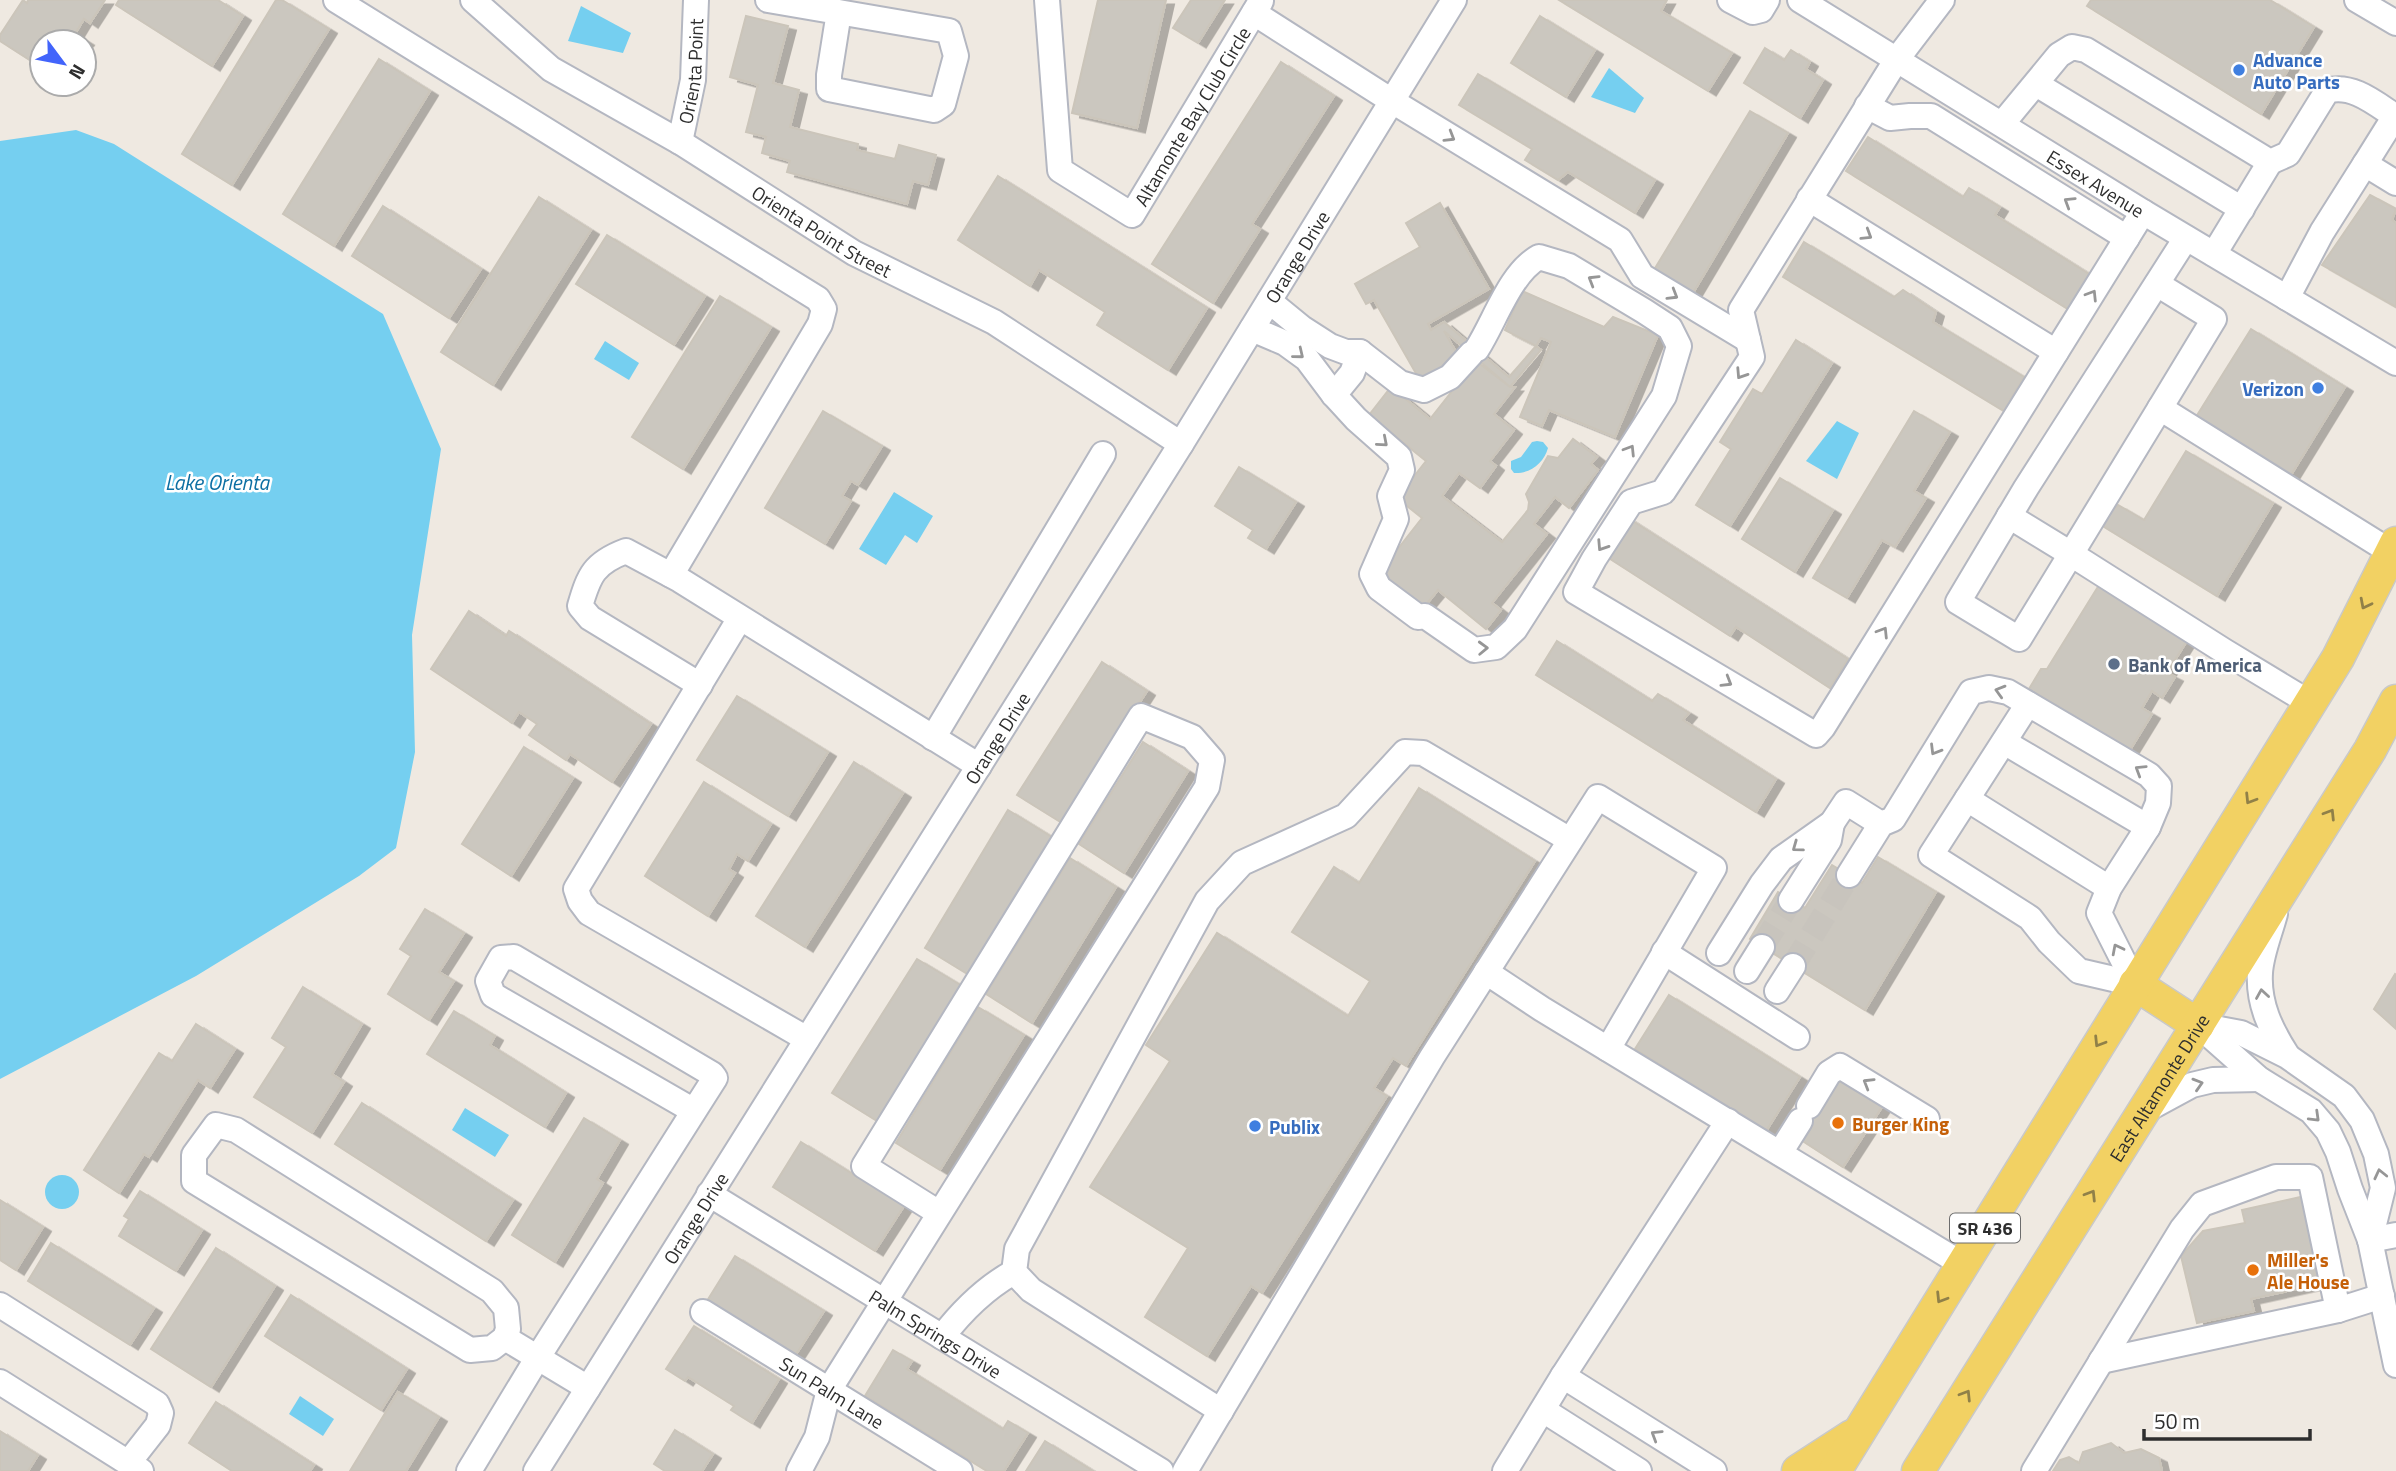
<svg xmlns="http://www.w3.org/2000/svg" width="2396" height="1471" font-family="'Titillium Web',sans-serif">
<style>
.water{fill:#75cff0}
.building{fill:#cbc7bf;stroke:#cbc5ba;stroke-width:2;filter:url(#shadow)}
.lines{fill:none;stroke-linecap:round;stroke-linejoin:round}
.minor-tunnel{stroke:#c8c4bd;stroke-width:24;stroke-dasharray:24 12;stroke-linecap:butt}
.minor-casing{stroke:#b4b7c1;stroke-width:28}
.major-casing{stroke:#c9c9c9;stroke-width:35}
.minor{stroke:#fff;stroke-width:24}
.major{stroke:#f2d163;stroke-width:32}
.oneway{stroke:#969696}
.oneway2{stroke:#908048}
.shop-dot{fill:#3f7fe0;stroke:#fff;stroke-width:2.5}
.service-dot{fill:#5c6f8a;stroke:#fff;stroke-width:2.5}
.food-dot{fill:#e8710a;stroke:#fff;stroke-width:2.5}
.labels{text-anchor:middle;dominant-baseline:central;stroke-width:5;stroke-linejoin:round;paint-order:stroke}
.shield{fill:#fff;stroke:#6d6d6d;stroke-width:2}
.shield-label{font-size:18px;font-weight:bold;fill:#2e2e2e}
.shop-label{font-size:19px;font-weight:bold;fill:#366cbe;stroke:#fff;text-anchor:start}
.street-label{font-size:19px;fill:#2e2e2e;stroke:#fff}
.service-label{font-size:19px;font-weight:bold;fill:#4e5e75;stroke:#fff;text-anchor:start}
.food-label{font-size:19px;font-weight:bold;fill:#c56008;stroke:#fff;text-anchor:start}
.water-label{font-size:21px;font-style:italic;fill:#0d6fa3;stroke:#fff}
</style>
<defs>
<filter id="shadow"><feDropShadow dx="8" dy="4.5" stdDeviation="0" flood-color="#0004"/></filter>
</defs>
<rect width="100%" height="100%" fill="#efe9e1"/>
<g class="water">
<polygon points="581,6 631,33 623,53 568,41"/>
<polygon points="1609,68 1644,98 1635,113 1591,97"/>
<polygon points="76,130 114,144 383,314 441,449 412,635 415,752 396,848 359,876 196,976 0,1079 0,141"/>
<polygon points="605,341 639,363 629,380 594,359"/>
<polygon points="1837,421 1859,433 1837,479 1806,461"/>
<path d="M1537,441L1543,442L1548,448C1544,463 1530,474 1514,473L1511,469V461L1521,457L1532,442Z"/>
<polygon points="894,492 933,516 917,543 905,535 886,565 859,549"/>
<polygon points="465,1108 509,1135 495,1157 452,1130"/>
<circle cx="62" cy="1192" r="17"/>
<polygon points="300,1396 334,1419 323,1436 289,1414"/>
</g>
<g class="building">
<polygon points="23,0 27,3 28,0 105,0 90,23 84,19 75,34 86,41 84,43 42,42 42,68 0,41 0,35"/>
<polygon points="119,0 218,0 243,16 212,66 116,5"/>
<polygon points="276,0 282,0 329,29 232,185 182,154"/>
<polygon points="1098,0 1166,0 1137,128 1072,113"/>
<polygon points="1191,0 1225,0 1198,43 1173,28"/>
<polygon points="1559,0 1667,0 1661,11 1732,53 1708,91"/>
<polygon points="2091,0 2270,0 2314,27 2261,114 2087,6"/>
<polygon points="746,16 788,26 773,83 799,90 790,127 858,144 857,150 895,159 899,145 936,155 928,185 913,181 907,204 787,172 790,161 762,153 766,137 746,132 758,85 730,77"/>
<polygon points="1540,16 1595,50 1566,97 1511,63"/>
<polygon points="1765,48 1784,60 1791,50 1810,62 1806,69 1823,80 1800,118 1744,83"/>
<polygon points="379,59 430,91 334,246 283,214"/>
<polygon points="1281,62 1334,96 1252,224 1260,229 1213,303 1152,264"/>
<polygon points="1478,74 1655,180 1635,213 1568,172 1558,180 1525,160 1532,149 1459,105"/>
<polygon points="1750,111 1788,133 1693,293 1654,270"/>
<polygon points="1868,137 1963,197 1969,188 2000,207 1995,215 2089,274 2068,309 1846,171"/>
<polygon points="998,176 1207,308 1168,370 1097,325 1105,312 1039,270 1030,286 958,240"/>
<polygon points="2370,195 2396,209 2392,220 2396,223 2396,307 2322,265"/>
<polygon points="539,197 591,230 493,385 441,352"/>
<polygon points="1440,203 1489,289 1428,324 1431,330 1444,322 1509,377 1536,346 1541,350 1510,387 1444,331 1460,359 1421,382 1374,300 1366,304 1355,284 1420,247 1406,223"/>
<polygon points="383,206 481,269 449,318 352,256"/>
<polygon points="607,235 705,296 674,345 576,284"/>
<polygon points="1804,242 1894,297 1903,290 1936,312 1933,322 2024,377 2004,411 1783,277"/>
<polygon points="1522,291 1604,327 1613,317 1658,335 1615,437 1549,410 1542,426 1520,417 1551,342 1541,338 1536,346 1505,330"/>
<polygon points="720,296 771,327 683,469 632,437"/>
<polygon points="2251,329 2345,387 2291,475 2196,417"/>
<polygon points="1796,340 1832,363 1730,526 1696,505 1731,449 1720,442 1753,389 1762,394"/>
<polygon points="1476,361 1510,387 1515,387 1494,414 1514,430 1490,461 1496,466 1480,488 1459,473 1442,496 1502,542 1528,510 1529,502 1526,494 1548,456 1558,458 1573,439 1597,457 1591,464 1598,470 1569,508 1555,497 1534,524 1547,534 1492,603 1501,610 1486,629 1438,590 1419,613 1375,578 1422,518 1397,498 1426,461 1369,415 1391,387 1430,419"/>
<polygon points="823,411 882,446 858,485 851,481 842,496 851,501 825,544 765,508"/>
<polygon points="1914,411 1950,432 1914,491 1926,498 1895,547 1882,540 1847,598 1813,578"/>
<polygon points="2186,451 2273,503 2217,596 2098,523 2118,505 2144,520"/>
<polygon points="1239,467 1296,502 1266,549 1248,538 1253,530 1215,506"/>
<polygon points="1780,478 1833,510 1795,572 1742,539"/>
<polygon points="1628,518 1848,659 1830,688 1736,627 1730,636 1604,555"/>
<polygon points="2099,585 2188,639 2167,673 2175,677 2162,698 2152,691 2142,708 2152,714 2130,750 2029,689 2041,669 2047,669"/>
<polygon points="469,611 506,636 509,631 651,724 612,782 570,754 566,760 529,735 537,724 519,712 512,723 431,669"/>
<polygon points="1557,641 1652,701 1658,694 1689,713 1683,720 1776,779 1756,812 1536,675"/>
<polygon points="1102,662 1147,691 1062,823 1017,795"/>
<polygon points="737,696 828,752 788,816 697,760"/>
<polygon points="1143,742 1188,771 1124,873 1079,844"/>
<polygon points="524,747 573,778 511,876 462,844"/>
<polygon points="854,762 903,793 805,947 756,916"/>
<polygon points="704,782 771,824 748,861 737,854 729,869 735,873 708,916 645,876"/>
<polygon points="1419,788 1535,861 1406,1066 1393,1058 1374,1088 1387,1096 1262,1293 1251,1286 1207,1356 1145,1317 1188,1248 1090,1187 1170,1061 1146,1045 1217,933 1348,1016 1370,981 1292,932 1334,867 1359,883"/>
<polygon points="1008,810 1055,839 969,975 925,948"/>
<polygon points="1878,857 1936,892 1865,1010 1750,939 1778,892 1805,908 1832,865 1862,883"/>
<polygon points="1070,858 1116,887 1032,1023 986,994"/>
<polygon points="425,909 464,933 439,972 454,981 429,1020 388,994 411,956 400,949"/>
<polygon points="917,959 962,986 877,1121 832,1093"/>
<polygon points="2395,974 2396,975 2396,1029 2374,1009"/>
<polygon points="303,987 362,1024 332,1074 344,1082 312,1133 254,1097 286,1047 272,1038"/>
<polygon points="1669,995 1800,1077 1766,1131 1635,1049"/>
<polygon points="978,1007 1024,1035 940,1170 896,1143"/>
<polygon points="454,1011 495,1036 490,1045 566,1093 545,1127 427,1054"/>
<polygon points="196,1024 235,1049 210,1088 198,1080 149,1157 144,1154 119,1193 84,1170 159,1053 172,1061"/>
<polygon points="1837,1079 1882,1107 1843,1167 1798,1138 1804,1104"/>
<polygon points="362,1103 513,1200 486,1241 335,1144"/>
<polygon points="584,1118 620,1140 597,1179 603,1183 555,1262 512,1235"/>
<polygon points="801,1142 904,1206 875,1251 773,1187"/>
<polygon points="140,1191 202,1230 176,1271 119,1236 129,1219 124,1216"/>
<polygon points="2305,1196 2324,1283 2251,1299 2254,1311 2197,1323 2181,1256 2203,1231 2245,1223 2242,1210"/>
<polygon points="0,1200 43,1227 16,1270 0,1260"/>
<polygon points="51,1243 154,1308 130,1345 28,1281"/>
<polygon points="216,1248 275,1286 211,1387 151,1349"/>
<polygon points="735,1256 824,1311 795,1356 707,1301"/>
<polygon points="291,1295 407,1369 381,1410 265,1336"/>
<polygon points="694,1326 779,1379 752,1423 731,1410 734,1406 688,1377 685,1381 666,1369"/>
<polygon points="893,1350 912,1361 907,1369 1003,1429 1008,1421 1028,1433 1004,1471 987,1471 865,1396"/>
<polygon points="398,1392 439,1417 406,1471 350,1471"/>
<polygon points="216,1402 314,1465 310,1471 232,1471 189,1443"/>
<polygon points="675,1430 713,1454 702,1471 665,1471 654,1464"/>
<polygon points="0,1431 38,1455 28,1471 0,1471"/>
<polygon points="1045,1441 1093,1471 1026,1471"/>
<polygon points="2111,1443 2124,1453 2141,1449 2159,1458 2162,1471 2053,1471 2060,1460 2069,1457 2079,1463 2083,1452"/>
</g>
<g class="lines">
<g class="minor-tunnel">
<polyline points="1762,947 1791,900"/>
<polyline points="1793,966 1849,875"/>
</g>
<defs>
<g id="minor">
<polyline points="336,0 818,299 824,309 820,324 671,575"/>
<path id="s1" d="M473,0L551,69L680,142L854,253L994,322L1181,444"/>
<polyline points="768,0 949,31 956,56 943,104 934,110 829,89 829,75 839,12"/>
<path id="s2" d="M1047,0L1060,170L1132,215L1261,1"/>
<polyline points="1730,0 1753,12 1761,10 1767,0"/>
<path id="s3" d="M1800,0L2143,212L2396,363"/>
<polyline points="1942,0 1897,59 1741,310 1752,357 1663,492 1631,502 1594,559 1576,592 1816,735 1823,727 2143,212"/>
<polyline points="2357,0 2396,23"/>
<polyline points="1254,13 1392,101 1620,240 1642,276 1748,340"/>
<polyline points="2036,84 2242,209"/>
<polyline points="1867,106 1890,118 1910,116 1931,116 2127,238"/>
<path d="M2002,124L2059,55L2072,47L2086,50L2270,162L2288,154L2327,91C2352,83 2376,104 2396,117"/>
<path id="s4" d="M680,142L693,80L696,0"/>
<polyline points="2365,164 2395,116"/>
<polyline points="1809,199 2056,352"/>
<polyline points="2186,238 2026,488 1958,602 2019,639 2071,554 2224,651 2310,703"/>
<polyline points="2214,254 2270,162"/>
<polyline points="2157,284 2214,319 2160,408"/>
<polyline points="2287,298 2322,232 2365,164 2396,183"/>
<polyline points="1269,301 1302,328 1330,346 1346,352 1360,352 1400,383 1424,390 1450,377 1471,354"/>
<path d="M1252,329L1285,343L1307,359L1334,395L1356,419L1399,457L1402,470L1390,496L1396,519L1372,574L1379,588L1418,617L1425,616L1474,650L1496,647L1515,629L1664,396L1679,346L1670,328L1644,311L1569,266L1539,257C1510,273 1495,321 1477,349"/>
<polyline points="1334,395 1352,373 1360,352"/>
<polyline points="2009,516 2071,554 2160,408 2391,552"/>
<polyline points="740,618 576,889 580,901 589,913 807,1039"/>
<path d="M700,685L590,618L580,606C589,575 594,563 626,551L680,580L979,766"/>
<polyline points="2028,704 1931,855 2030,918 2049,942 2079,971 2135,984"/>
<polyline points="933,738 1103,454"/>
<polyline points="2004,742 2148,827 2109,888 2099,913 2135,984"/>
<polyline points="1967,799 2109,888"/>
<polyline points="1849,875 1881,824 1893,819 1971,692 1989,688 2008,692 2149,775 2159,786 2158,803 2148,827"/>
<polyline points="1791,900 1829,840 1832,823"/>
<path d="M2275,914C2270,933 2261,954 2260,973C2258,1004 2271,1030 2287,1055"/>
<polyline points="1664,952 1797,1037"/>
<polyline points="1719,953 1762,884 1781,859 1832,823 1846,802 1881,824"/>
<polyline points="1747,971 1762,947"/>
<polyline points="1486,972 1542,1009 1962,1264"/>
<polyline points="1777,991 1793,966"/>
<polyline points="2198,1025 2259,1079 2311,1111 2328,1131 2338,1152 2350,1189 2370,1240 2396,1365"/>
<polyline points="2198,1025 2241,1033 2287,1056 2344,1096 2362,1120 2376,1154 2383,1188 2370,1240"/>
<polyline points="1809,1106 1829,1073 1840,1066 1927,1119"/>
<polyline points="2144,1111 2192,1085 2213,1080 2259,1079"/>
<polygon points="216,1125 236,1130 492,1291 506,1308 508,1329 505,1338 492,1348 470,1350 194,1181 194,1155"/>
<polyline points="1780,1153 1800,1121"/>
<path id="s5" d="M709,1194L1161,1471"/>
<polyline points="2370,1240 2396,1235"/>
<polyline points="0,1305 157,1404 161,1413 158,1425 129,1462"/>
<path id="s6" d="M703,1312L960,1471"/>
<path d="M942,1337C962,1311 985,1288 1014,1272"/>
<polyline points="505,1338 588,1388"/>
<polyline points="2101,1361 2338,1310"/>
<polyline points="1563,1376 1714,1471"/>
<polyline points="0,1382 141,1471"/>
<polyline points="1543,1410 1639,1471"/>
<polyline points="1221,1411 1031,1290 1014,1272 1017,1249 1207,901 1242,863 1346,816 1405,752 1423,753 1570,840"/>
<polyline points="469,1471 538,1357 694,1111 715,1078 712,1074 514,957 501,958 488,981 493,995 694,1111"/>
<path id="s7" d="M536,1471L1181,444L1454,0"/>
<polyline points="799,1471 817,1437 829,1390 1207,787 1212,760 1192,737 1141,716 864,1166 939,1213"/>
<polyline points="1185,1471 1432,1057 1598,797 1714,868 1608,1049"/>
<polyline points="1505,1471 1563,1376 1728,1121"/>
<polyline points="2034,1471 2182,1229 2202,1204 2276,1177 2310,1177 2338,1310 2382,1296"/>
</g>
<g id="major">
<polyline points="2135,984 2198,1025"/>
<polyline points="1798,1471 1852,1436"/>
<polyline points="1835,1471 2338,658 2396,543"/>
<path id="s8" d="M1918,1471L2370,750L2396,701"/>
</g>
</defs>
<use href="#minor" class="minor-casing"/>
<use href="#major" class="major-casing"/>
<use href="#minor" class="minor"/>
<use href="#major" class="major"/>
</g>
<defs><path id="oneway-chevron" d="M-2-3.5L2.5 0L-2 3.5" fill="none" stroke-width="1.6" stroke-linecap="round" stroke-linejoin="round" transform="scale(1.75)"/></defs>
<g class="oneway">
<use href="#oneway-chevron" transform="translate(1450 137) rotate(31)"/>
<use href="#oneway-chevron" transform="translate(2069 202) rotate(-148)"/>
<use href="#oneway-chevron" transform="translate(1867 235) rotate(32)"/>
<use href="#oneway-chevron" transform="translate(1593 280) rotate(-149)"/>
<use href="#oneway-chevron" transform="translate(1673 295) rotate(31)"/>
<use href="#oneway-chevron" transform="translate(2092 295) rotate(-58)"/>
<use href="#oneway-chevron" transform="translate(1299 354) rotate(39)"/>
<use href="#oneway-chevron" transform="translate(1741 374) rotate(123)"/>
<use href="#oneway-chevron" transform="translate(1383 442) rotate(41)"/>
<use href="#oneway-chevron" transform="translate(1630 450) rotate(-58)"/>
<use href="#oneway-chevron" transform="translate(1602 546) rotate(123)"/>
<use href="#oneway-chevron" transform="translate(1883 632) rotate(-58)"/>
<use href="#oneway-chevron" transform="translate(1483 648) rotate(-2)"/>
<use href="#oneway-chevron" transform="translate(1727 682) rotate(31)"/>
<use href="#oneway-chevron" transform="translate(2000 691) rotate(-164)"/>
<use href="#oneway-chevron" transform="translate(1935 750) rotate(121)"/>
<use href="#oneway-chevron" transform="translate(2140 770) rotate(-148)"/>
<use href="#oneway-chevron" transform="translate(1797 847) rotate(144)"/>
<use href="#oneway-chevron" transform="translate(2117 949) rotate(-117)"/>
<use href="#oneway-chevron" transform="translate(2262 994) rotate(-99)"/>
<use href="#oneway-chevron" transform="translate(1868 1083) rotate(-149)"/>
<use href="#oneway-chevron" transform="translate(2198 1084) rotate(-17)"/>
<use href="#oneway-chevron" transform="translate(2315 1117) rotate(44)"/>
<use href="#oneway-chevron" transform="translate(2380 1174) rotate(-103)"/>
<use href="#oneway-chevron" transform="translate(1656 1435) rotate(-148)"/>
</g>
<g class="oneway2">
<use href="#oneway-chevron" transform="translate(2365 604) rotate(117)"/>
<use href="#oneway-chevron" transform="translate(2250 799) rotate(122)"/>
<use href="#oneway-chevron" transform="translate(2330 814) rotate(-58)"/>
<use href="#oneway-chevron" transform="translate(2099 1042) rotate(122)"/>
<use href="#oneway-chevron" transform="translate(2091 1195) rotate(-58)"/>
<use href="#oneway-chevron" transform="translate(1941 1298) rotate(122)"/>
<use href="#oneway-chevron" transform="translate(1966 1395) rotate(-58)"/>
</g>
<g class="shop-dot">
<circle cx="2239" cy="70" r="7"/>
<circle cx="2318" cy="388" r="7"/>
<circle cx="1255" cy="1126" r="7"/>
</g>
<circle class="service-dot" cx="2114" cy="664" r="7"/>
<g class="food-dot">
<circle cx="1838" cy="1123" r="7"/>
<circle cx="2253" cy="1270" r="7"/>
</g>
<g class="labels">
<rect class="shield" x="1950" y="1213.5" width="70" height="29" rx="5"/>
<g class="shield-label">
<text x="1985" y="1228">SR 436</text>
</g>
<g class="shop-label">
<text x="2253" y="59">Advance<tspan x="2253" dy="22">Auto Parts</tspan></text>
<text x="2304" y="388" text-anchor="end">Verizon</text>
<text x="1269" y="1126">Publix</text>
</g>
<g class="street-label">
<text stroke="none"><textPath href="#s4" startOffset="72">Orienta Point</textPath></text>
<text stroke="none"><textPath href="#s2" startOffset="371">Altamonte Bay Club Circle</textPath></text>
<text stroke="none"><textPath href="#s3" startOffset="348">Essex Avenue</textPath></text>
<text stroke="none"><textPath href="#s1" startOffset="420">Orienta Point Street</textPath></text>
<text stroke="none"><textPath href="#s7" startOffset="1433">Orange Drive</textPath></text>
<text stroke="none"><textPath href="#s7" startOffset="866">Orange Drive</textPath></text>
<text stroke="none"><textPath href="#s8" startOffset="453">East Altamonte Drive</textPath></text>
<text stroke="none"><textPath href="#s7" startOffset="299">Orange Drive</textPath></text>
<text stroke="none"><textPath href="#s5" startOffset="266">Palm Springs Drive</textPath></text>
<text stroke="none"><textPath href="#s6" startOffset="152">Sun Palm Lane</textPath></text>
</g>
<g class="service-label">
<text x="2128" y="664">Bank of America</text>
</g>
<g class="food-label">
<text x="1852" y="1123">Burger King</text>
<text x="2267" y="1259">Miller's<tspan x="2267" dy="22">Ale House</tspan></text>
</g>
<g class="water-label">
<text x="217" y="482">Lake Orienta</text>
</g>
</g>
<g transform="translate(63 63) rotate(122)"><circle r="33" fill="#ffffff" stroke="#ababab" stroke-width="2"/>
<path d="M0-5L12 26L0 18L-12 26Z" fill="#4264fb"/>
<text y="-10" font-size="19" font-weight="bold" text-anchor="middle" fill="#2e2e2e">N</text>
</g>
<path d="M2144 1429v10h166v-10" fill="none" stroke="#2e2e2e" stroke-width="3.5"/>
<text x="2154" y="1429" font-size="21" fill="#2e2e2e" stroke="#ffffff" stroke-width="5" paint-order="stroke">50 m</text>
</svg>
